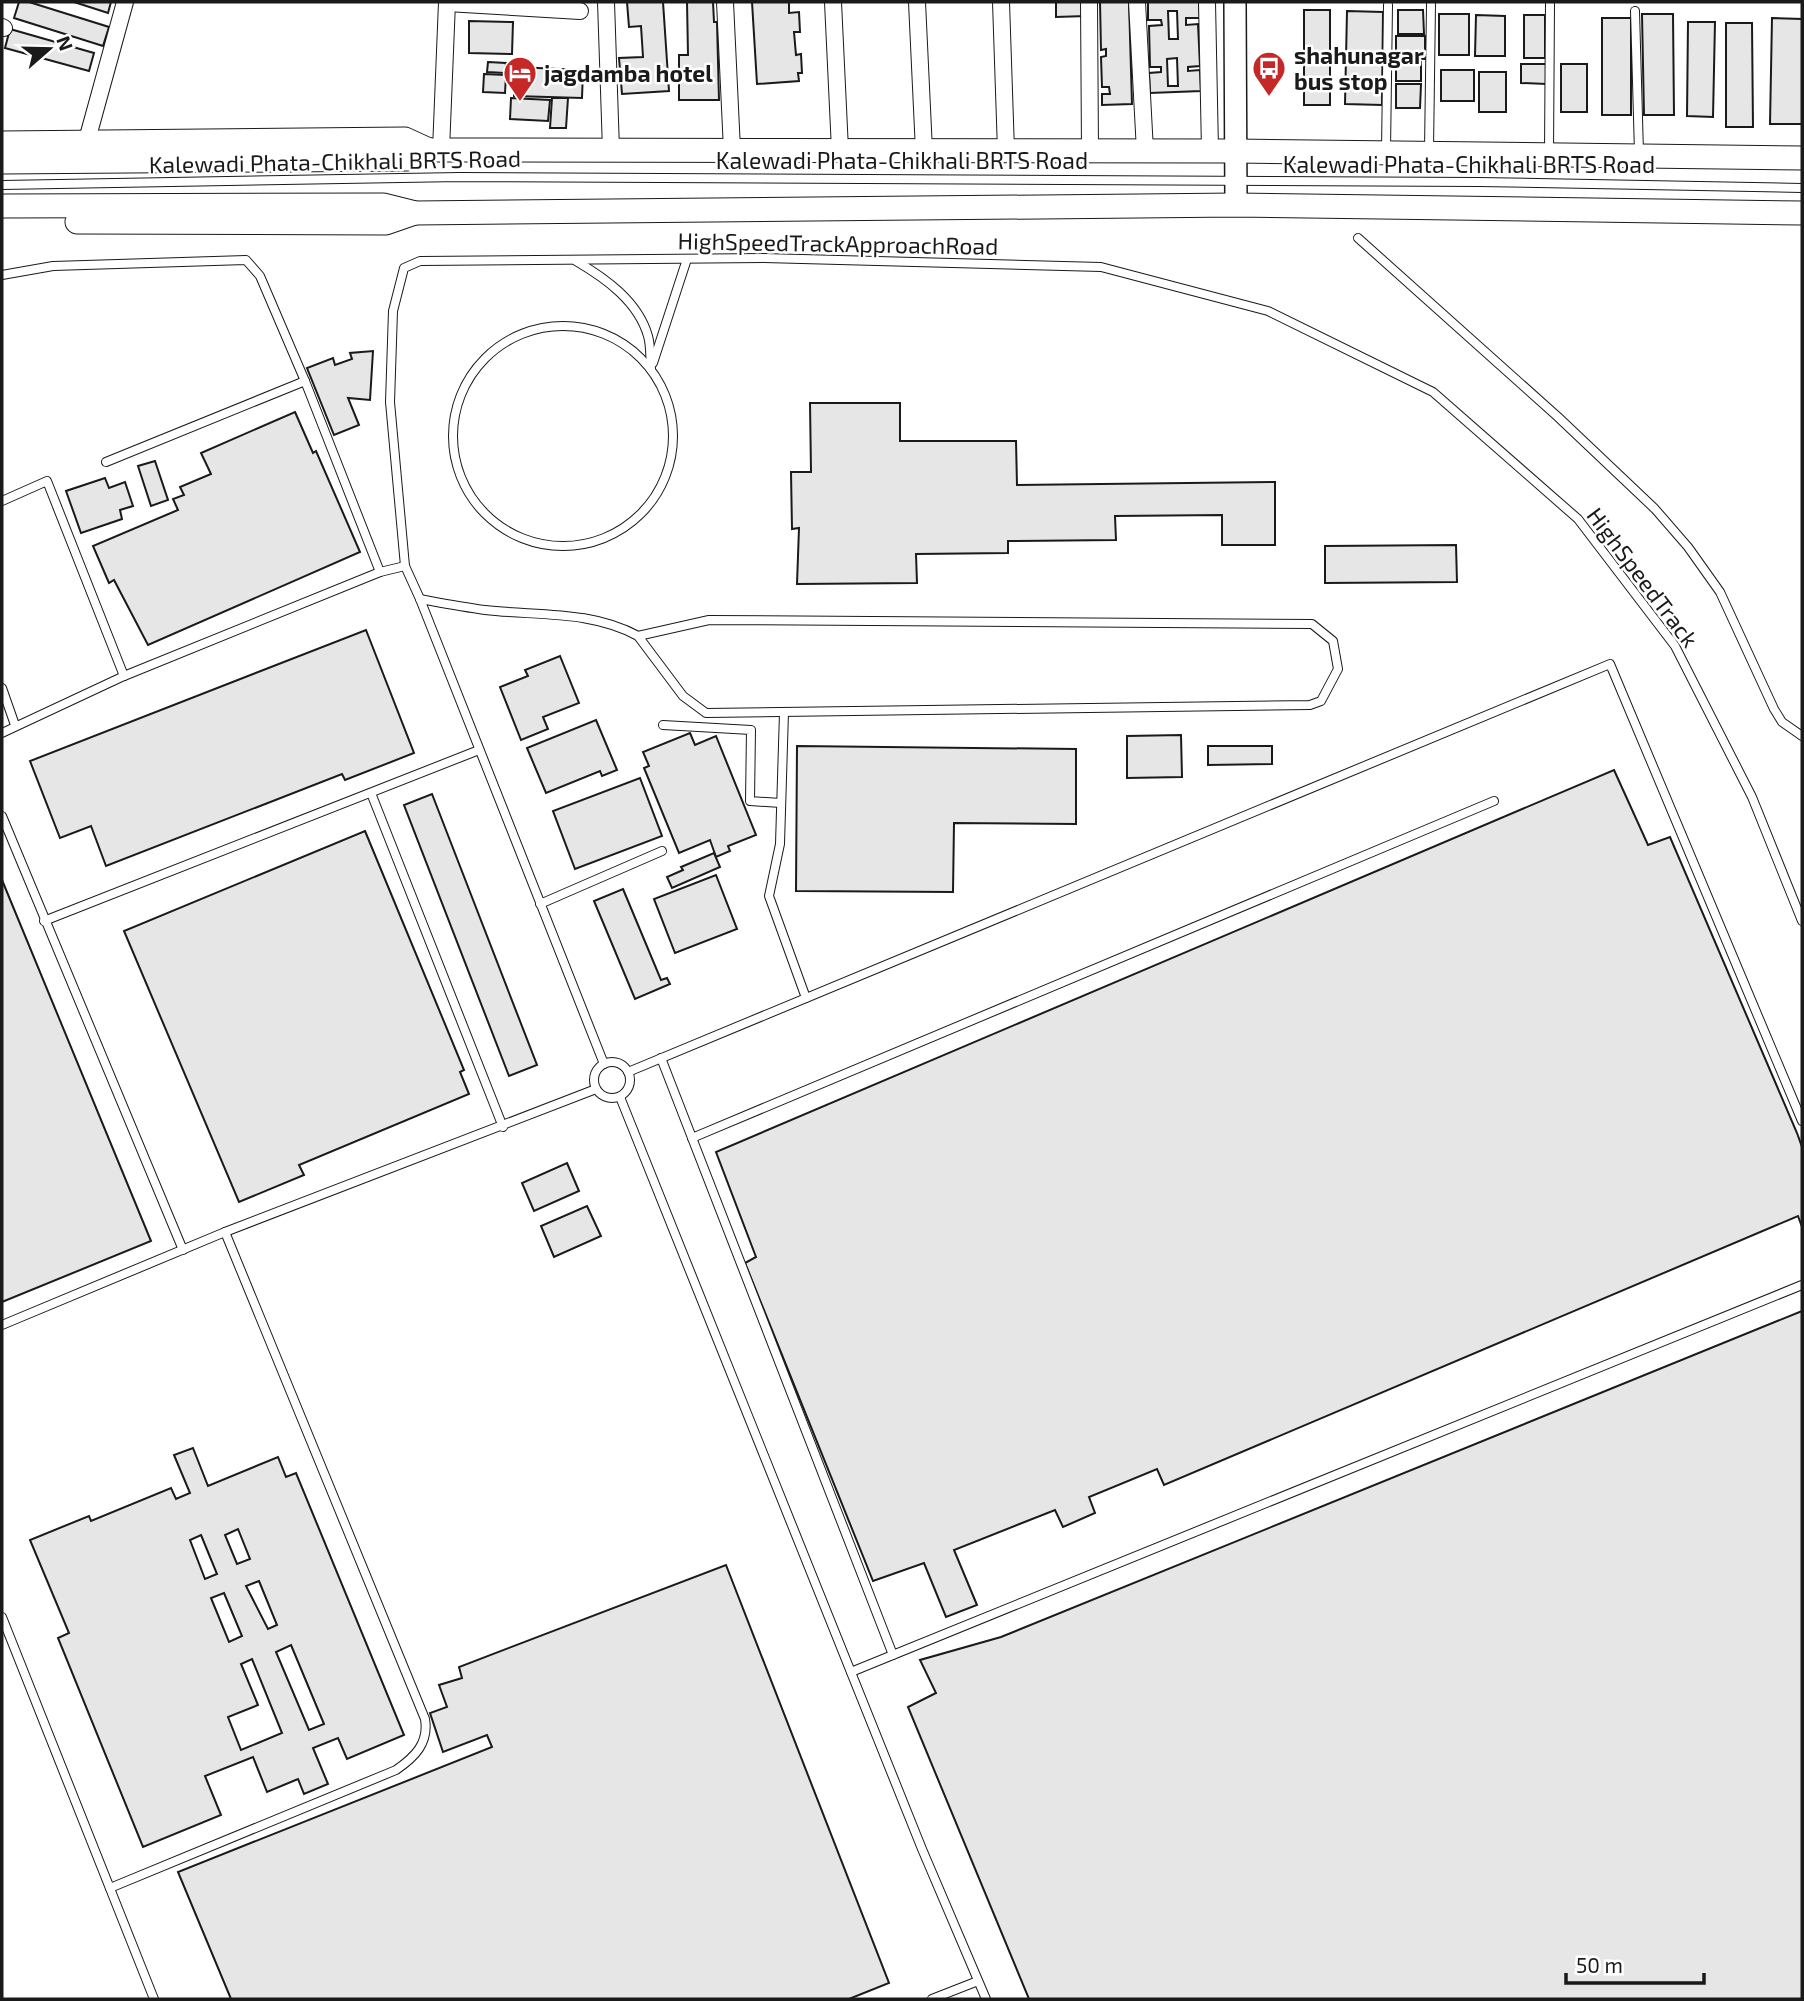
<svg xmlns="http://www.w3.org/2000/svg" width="1804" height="2001" font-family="'Exo 2',sans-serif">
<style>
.building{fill:#e6e6e6;stroke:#1a1a1a;stroke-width:2;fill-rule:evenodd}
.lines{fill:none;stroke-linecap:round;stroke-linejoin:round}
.service-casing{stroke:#1a1a1a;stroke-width:10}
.minor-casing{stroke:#1a1a1a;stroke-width:18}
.tertiary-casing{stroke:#1a1a1a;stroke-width:24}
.secondary-casing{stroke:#1a1a1a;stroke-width:25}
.service{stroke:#fff;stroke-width:8}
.minor{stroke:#fff;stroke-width:16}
.tertiary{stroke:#fff;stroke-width:21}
.secondary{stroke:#fff;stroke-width:23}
.labels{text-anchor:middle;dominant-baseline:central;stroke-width:5;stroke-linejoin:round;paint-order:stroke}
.poi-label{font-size:23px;font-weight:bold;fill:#1a1a1a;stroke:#fff;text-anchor:start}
.street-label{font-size:23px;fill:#1a1a1a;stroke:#fff}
</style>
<rect width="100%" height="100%" fill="#fff"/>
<g class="building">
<polygon points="19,2 29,2 109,27 103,46 14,18"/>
<polygon points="74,2 111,2 108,13"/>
<polygon points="627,2 663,2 669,91 622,94 619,58 643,57 641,26 629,27"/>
<polygon points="687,2 713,2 714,22 717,22 719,100 679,100 679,55 688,55"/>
<polygon points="752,2 789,2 789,13 799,12 800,32 794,32 796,55 801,54 802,73 798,73 799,81 757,84"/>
<polygon points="1056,2 1083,2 1086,16 1056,17"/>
<polygon points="1100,2 1129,2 1132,104 1102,105 1102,94 1110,94 1109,87 1102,87 1101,57 1106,56 1106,49 1101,50"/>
<path d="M1148,2H1199L1200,18H1186V25L1198,24L1200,66L1188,67V71L1200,70L1201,91L1150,93L1149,73L1161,72V67H1150L1149,26L1162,25L1161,20H1148ZM1168,11H1177L1178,39H1169ZM1177,58L1178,86H1168L1167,59Z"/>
<rect x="1304" y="10" width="26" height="95"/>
<polygon points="1398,10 1423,10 1424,34 1398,34"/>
<polygon points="1347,11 1383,12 1382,105 1345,104"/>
<rect x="1439" y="14" width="30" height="41"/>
<polygon points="1642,14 1673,14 1674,115 1644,115"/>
<polygon points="1476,15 1505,16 1505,56 1475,56"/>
<rect x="1524" y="15" width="21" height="43"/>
<rect x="1602" y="18" width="29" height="97"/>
<polygon points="1772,18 1802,19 1802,124 1770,124"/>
<polygon points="469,21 513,22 512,54 469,53"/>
<polygon points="1688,22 1715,22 1713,117 1687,116"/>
<polygon points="1726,23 1752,23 1753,127 1726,127"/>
<polygon points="10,29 94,53 89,71 5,48"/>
<polygon points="1396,36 1425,36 1425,59 1396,58"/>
<polygon points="488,62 506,63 505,73 487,72"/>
<rect x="1396" y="62" width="25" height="19"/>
<polygon points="1521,64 1546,64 1546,84 1521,83"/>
<rect x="1561" y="64" width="26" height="48"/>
<polygon points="515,67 583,70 582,98 514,96"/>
<rect x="1441" y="70" width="33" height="31"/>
<rect x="1479" y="72" width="27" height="40"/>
<polygon points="484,74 506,75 505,93 483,92"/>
<polygon points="1396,84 1421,84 1420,108 1396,108"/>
<polygon points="511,98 550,100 548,121 510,119"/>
<polygon points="552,98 568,98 566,128 550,128"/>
<polygon points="373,351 370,400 348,398 359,425 334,435 307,368 333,358 335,365 352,359 350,353"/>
<polygon points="810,403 900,403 900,441 1016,441 1017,485 1275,482 1275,545 1222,545 1222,515 1115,516 1116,540 1008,541 1008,553 916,554 917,583 797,584 799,528 792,529 791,472 811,472"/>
<polygon points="295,412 313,453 316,451 360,552 148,645 114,580 109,583 93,546 178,510 173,499 184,495 180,487 211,474 201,453"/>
<polygon points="155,461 168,500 151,506 138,466"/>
<polygon points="105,478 109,488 125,482 133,506 120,510 122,519 81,533 66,491"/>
<polygon points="1456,545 1457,582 1325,583 1325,546"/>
<polygon points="366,630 414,753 345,780 342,774 106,866 91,826 60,838 30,761"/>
<polygon points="560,656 579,703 543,717 548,729 521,740 500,687 528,676 525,670"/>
<polygon points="596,720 617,770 602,776 600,771 546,793 527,748"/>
<polygon points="690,733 695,745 716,736 756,835 728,846 730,851 716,857 710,840 679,853 644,768 649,766 643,752"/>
<polygon points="1181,735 1182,777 1127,778 1127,736"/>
<polygon points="797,746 1076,749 1076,824 954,823 953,892 796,891"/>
<polygon points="1208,746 1272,746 1272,764 1208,765"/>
<polygon points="1614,770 1648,845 1670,837 1797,1133 1802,1147 1802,1227 1798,1216 1164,1485 1157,1469 1089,1497 1095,1513 1063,1527 1055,1510 954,1550 977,1605 946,1617 924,1563 873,1581 745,1263 756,1257 716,1152"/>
<polygon points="640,778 662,836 575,869 553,811"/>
<polygon points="432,794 537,1065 509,1076 404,805"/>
<polygon points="365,831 464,1070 460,1072 469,1094 299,1165 304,1175 239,1202 124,931"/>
<polygon points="714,853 720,867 672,888 667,877 683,870 681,867"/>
<polygon points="716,875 737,929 675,953 654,899"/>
<polygon points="2,880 151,1241 2,1302"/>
<polygon points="623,889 661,980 667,978 670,984 635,999 594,901"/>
<polygon points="567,1163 579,1191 534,1211 522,1183"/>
<polygon points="587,1206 601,1236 554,1257 541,1226"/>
<polygon points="1802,1311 1802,1999 1029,1999 908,1707 936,1693 920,1660 1001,1637"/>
<path d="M193,1448L208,1486L278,1457L286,1477L296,1473L404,1735L347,1759L338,1738L313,1748L328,1784L304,1794L298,1779L267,1792L253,1757L205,1776L221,1815L143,1847L58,1638L69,1633L30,1540L89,1516L91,1521L171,1488L176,1499L190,1493L174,1455ZM238,1529L250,1559L237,1564L225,1535ZM201,1535L217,1574L205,1579L190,1540ZM259,1581L277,1625L268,1629L246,1586ZM224,1593L242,1636L229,1642L211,1598ZM291,1645L324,1724L309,1730L276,1652ZM252,1659L282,1733L241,1750L228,1717L258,1705L241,1664Z"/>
<polygon points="726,1565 889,1983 849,1999 231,1999 178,1872 492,1747 487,1735 443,1752 430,1713 447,1707 439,1685 462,1678 459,1667"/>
</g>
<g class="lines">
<defs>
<g id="service">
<polyline points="1635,11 1639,153"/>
<polyline points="1386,150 1388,5"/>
<polyline points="1429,150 1431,4"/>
<polyline points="1549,152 1550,4"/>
<polyline points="2,185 460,177 1479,182 1802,188"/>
<polyline points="1358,238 1558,417 1655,509 1688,547 1720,592 1774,709 1782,722 1802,736"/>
<path d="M576,261C605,278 638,301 648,336C651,346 650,359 651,369"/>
<polyline points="2,275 53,266 246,260 260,276 305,381"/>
<circle cx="563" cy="436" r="110"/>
<polyline points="653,363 687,259"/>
<polyline points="106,462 305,381 380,572"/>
<polyline points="2,501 47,481 124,676"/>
<path d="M420,599C442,603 463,607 485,610C536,616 591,610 638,636"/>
<polygon points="709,620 1312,624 1333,641 1338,669 1321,701 1310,705 706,713 683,696 638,636"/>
<polyline points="2,688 15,725"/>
<polyline points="784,712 780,844 769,896 806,998"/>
<polyline points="663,725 751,730 750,801 781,803"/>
<polyline points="2,733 124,676 380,572 405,566"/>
<polyline points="371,793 503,1127"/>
<polyline points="2,816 183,1250"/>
<polyline points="540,904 662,851"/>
<polyline points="44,921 479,750"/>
<polyline points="661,1058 893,1655"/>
<circle cx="612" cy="1080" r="18"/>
<polyline points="604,1064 420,599 405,566 390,402 393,311 404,268 420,261 764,258 1101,267 1268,311 1433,392 1578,519 1675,646 1752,797 1802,921"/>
<polyline points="628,1072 1610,664 1802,1121"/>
<polyline points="620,1097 922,1849 986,1999"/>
<polyline points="692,1138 1494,801"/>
<polyline points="2,1325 225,1232 596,1089"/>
<polyline points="2,1617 154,1999"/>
<polyline points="851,1672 1802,1285"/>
<path d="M110,1888L396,1770C415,1757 429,1743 425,1719L225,1232"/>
<polyline points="932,1999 978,1981"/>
</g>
<g id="minor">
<polyline points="606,2 611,150"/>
<polyline points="725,2 732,150"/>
<polyline points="833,2 840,150"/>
<polyline points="917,2 924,151"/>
<polyline points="1001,2 1006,151"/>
<polyline points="1089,2 1090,151"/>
<polyline points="1137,2 1145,151"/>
<polyline points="1207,2 1210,151"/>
<polyline points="447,3 580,11"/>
<polyline points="2,27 4,28"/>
<polyline points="87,140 125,2"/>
<polyline points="441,150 447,2"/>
</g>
<polyline id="tertiary" points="1235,2 1236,205"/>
<g id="secondary">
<polyline points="2,143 405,139 429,150"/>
<polyline points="2,162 407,159 429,150 1236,151 1802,158"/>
<polyline points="2,206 383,205 415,213 1236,205 1802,213"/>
<polyline points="77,222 386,223 415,213"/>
</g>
</defs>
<use href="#service" class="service-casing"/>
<use href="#minor" class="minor-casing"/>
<use href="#tertiary" class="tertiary-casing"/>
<use href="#secondary" class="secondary-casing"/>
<use href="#service" class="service"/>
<use href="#minor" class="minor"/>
<use href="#tertiary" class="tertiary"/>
<use href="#secondary" class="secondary"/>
</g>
<defs>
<symbol id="bus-pin" viewBox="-11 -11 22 30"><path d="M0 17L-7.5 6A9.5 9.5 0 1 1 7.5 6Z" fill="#c62828" stroke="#fff"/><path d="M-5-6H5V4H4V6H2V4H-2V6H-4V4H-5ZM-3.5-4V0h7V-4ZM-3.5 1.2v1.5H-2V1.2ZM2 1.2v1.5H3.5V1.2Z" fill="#fff"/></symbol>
<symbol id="hotel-pin" viewBox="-11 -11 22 30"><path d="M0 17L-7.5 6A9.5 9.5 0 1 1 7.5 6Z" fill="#c62828" stroke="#fff"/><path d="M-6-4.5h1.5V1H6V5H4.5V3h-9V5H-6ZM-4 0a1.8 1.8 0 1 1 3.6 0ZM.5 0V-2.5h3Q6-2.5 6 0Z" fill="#fff"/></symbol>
</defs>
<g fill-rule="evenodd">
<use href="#bus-pin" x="1250" y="49" width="38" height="52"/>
<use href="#hotel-pin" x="501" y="54" width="38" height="52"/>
</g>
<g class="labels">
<g class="poi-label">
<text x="1294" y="55">shahunagar<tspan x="1294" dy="26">bus stop</tspan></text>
<text x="544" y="73">jagdamba hotel</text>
</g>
<g class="street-label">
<text x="902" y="160">Kalewadi Phata-Chikhali BRTS Road</text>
<text transform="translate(335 161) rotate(-1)">Kalewadi Phata-Chikhali BRTS Road</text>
<text x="1469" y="164">Kalewadi Phata-Chikhali BRTS Road</text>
<text transform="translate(838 243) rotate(1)">HighSpeedTrackApproachRoad</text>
<text transform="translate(1643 577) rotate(53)">HighSpeedTrack</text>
</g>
</g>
<rect width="1804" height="2001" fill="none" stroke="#1a1a1a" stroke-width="7"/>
<g transform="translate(49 49) rotate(70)" stroke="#ffffff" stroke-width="5" paint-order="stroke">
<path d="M0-5L12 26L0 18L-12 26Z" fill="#1a1a1a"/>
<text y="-10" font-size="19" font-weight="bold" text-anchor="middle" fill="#1a1a1a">N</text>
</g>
<path d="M1566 1973v10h138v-10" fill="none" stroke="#1a1a1a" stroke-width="3.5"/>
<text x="1576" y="1973" font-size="21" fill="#1a1a1a" stroke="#ffffff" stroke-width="5" paint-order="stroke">50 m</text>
</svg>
